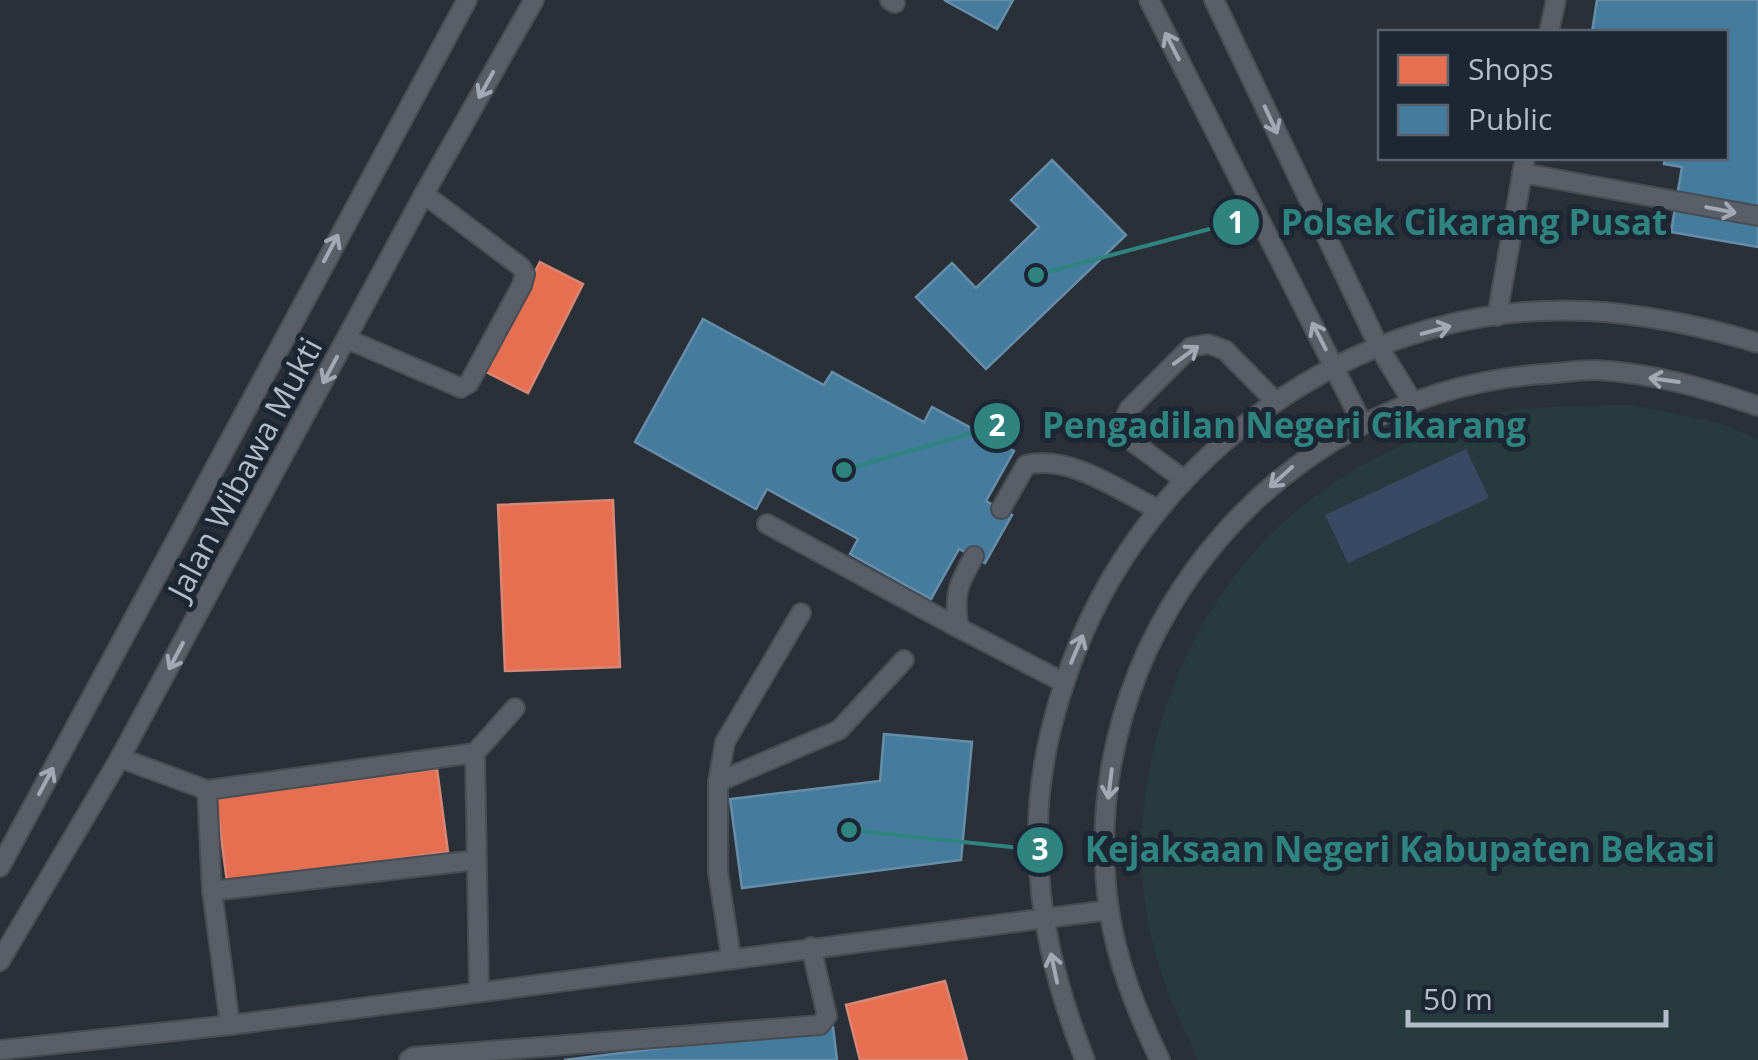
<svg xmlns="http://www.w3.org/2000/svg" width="1758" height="1060" font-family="'Open Sans',sans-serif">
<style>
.green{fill:#273a3e}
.water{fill:#384963}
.shops{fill:#e76f51;stroke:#d88675;stroke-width:2.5}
.public{fill:#457b9d;stroke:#668eaa;stroke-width:2.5}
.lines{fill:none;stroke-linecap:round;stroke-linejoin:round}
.lane-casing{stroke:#484c53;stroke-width:22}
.lane{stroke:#5a5e66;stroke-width:18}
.oneway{stroke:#a2a9b5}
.labels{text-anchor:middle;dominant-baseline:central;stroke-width:10;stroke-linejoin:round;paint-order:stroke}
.street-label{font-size:32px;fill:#b4bcc9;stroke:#1d2633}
.leader{fill:none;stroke:#308480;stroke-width:4}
.callout-dot{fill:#308480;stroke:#1d2633;stroke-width:4}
.mark-label{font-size:30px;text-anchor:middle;font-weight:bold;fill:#fff}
.callout-label{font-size:35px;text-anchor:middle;font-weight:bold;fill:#308480;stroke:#1d2633;stroke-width:10;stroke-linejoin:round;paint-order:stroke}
</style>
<rect width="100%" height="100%" fill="#2a3038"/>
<path class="green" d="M1632,405L1719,423L1758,439V1060H1198C1175,1012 1154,964 1146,910C1124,766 1186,601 1299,509C1344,472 1397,444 1451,425C1509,404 1572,406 1632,405Z"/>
<polygon class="water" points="1466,449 1489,498 1348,563 1325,515"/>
<g class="shops">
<polygon points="540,262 583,284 528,393 484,371"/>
<polygon points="613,500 620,667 505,671 498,505"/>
<polygon points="437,769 448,852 227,882 216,798"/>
<polygon points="945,981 967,1060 860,1060 846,1005"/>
</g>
<g class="public">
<polygon points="944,0 1013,0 997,29"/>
<polygon points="1597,0 1758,0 1758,247 1671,232 1682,167 1664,164 1665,158 1726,158 1726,32 1592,32"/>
<polygon points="1052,160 1126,235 986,369 916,297 952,263 976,288 1039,227 1011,200"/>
<polygon points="703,319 824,385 832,372 924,422 932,407 1014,451 986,501 1012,515 985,563 959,549 931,599 850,554 858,539 767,489 756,509 635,442"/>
<polygon points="884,734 972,742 961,860 742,888 730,799 880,781"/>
<polygon points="833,1027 837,1060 564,1060"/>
</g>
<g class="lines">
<defs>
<g id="lane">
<polyline points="890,0 895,3"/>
<polyline points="1149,0 1362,423"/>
<polyline points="1214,0 1379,347 1412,401"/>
<polyline points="1549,32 1556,0"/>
<polyline points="1522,173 1758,216"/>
<polyline points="1497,316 1525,158"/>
<polyline points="347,339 461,388 469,383 522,285 525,274 521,267 424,194"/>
<polyline points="1183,479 1130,440 1122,426 1129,409 1191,347 1208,344 1225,350 1275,401"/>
<path d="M1001,509L1026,465C1069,454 1118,490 1157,509"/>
<polyline points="767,524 959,628"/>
<path d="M974,556C958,585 953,595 959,628L1063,682"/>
<polyline points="475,753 515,708"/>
<polyline points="120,758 207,790 475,753 479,991"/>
<polyline points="718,782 839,730 904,660"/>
<polyline points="207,790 212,891 230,1025"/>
<polyline points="0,867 467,0"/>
<polyline points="212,891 476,860"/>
<polyline points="731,957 718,872 718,782 725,742 801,613"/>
<polyline points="0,961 120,758 424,194 534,0"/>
<polyline points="0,1050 230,1025 1109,910"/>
<polyline points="409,1060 413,1057 820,1025 827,1016 811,947"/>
<path d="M1085,1060C1057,989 1038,917 1038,839C1037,769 1056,698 1083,634C1168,439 1371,300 1587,311C1646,314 1702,326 1758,343"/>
<path d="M1160,1060C1137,1012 1117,963 1109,910C1071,642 1274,393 1543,374C1560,373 1578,370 1596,370C1652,373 1705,388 1758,406"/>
</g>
</defs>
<use href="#lane" class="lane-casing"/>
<use href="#lane" class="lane"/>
</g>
<defs><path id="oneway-shaft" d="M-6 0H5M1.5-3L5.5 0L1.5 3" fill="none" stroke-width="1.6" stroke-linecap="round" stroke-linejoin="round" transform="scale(2.5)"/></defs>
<g class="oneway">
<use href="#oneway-shaft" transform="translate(1172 46) rotate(-117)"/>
<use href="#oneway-shaft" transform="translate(486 85) rotate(119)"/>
<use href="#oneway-shaft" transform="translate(1271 120) rotate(65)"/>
<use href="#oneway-shaft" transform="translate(1721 210) rotate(11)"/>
<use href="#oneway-shaft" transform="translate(331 248) rotate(-62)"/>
<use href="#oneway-shaft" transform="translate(1436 330) rotate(-15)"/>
<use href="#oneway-shaft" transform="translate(1319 336) rotate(-117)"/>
<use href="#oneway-shaft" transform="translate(1186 355) rotate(-36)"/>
<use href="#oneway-shaft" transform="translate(330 370) rotate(118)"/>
<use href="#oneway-shaft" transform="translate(1664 380) rotate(-172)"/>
<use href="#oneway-shaft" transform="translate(1281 477) rotate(138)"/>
<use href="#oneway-shaft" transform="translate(1077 649) rotate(-67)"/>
<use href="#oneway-shaft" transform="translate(176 656) rotate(118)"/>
<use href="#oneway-shaft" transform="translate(46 781) rotate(-62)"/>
<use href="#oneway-shaft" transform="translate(1110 784) rotate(97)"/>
<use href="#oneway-shaft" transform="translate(1054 968) rotate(-102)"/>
</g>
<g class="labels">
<g class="street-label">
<text transform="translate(244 468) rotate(-62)">Jalan Wibawa Mukti</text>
</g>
</g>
<path class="leader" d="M1036 275L1236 222M844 470L997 426M849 830L1040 850"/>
<g class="callout-dot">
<circle cx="1036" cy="275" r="10"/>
<circle cx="844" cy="470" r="10"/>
<circle cx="849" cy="830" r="10"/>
<circle cx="1236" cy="222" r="25"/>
<circle cx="997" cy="426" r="25"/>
<circle cx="1040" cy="850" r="25"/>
</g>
<g class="mark-label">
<text x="1236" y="233">1</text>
<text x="997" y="436">2</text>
<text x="1040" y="860">3</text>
</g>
<g class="callout-label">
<text x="1474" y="235">Polsek Cikarang Pusat</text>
<text x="1284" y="438">Pengadilan Negeri Cikarang</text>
<text x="1400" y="862">Kejaksaan Negeri Kabupaten Bekasi</text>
</g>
<rect x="1378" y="30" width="350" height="130" fill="#1d2633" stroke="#59626f" stroke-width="2.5"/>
<rect x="1398" y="55" width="50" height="30" fill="#e76f51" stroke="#59626f" stroke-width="2.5"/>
<text x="1468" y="80" font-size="30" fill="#b4bcc9">Shops</text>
<rect x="1398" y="105" width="50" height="30" fill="#457b9d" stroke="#59626f" stroke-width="2.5"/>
<text x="1468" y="130" font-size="30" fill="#b4bcc9">Public</text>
<path d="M1408 1010v15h258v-15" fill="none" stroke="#b4bcc9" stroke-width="5"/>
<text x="1423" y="1010" font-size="30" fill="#b4bcc9" stroke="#1d2633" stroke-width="8" paint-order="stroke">50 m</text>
</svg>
